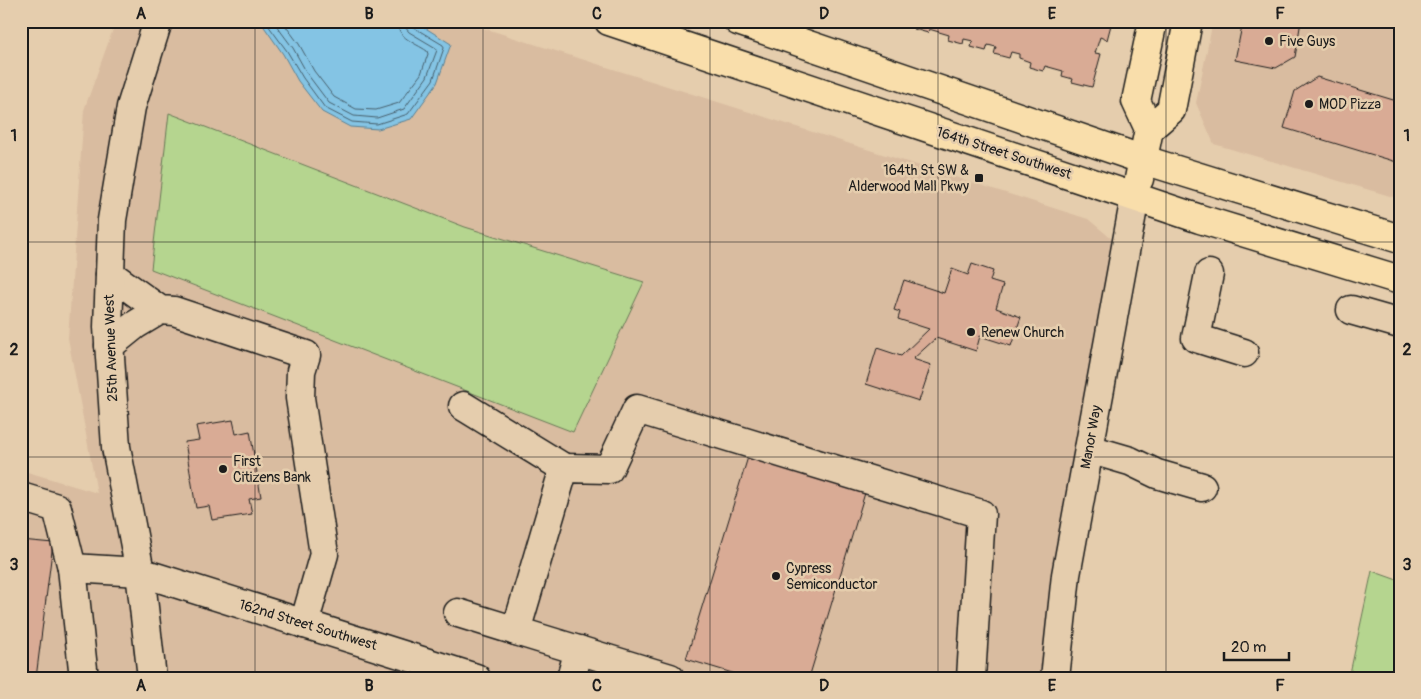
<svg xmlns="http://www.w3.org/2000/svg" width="1421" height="699" font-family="Pangolin,sans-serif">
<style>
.built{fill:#d9bca0}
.green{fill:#b5d58f;stroke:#687856}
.water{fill:#84c4e4;stroke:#5a8194}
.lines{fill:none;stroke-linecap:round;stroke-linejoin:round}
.shore{stroke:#465f6c;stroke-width:1}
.building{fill:#d9ab95;stroke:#1c1c1c}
.minor-casing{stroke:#1c1c1c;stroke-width:31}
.major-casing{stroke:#1c1c1c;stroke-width:31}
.minor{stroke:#e5cdad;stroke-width:28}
.major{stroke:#f9deab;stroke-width:28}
.grid{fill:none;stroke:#1c1c1c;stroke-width:1;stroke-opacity:0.55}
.poi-dot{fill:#1c1c1c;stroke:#e5cdad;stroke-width:2}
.labels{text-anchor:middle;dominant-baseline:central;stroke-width:5;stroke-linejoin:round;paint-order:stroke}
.poi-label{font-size:14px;fill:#1c1c1c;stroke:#e5cdad;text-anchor:start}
.street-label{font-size:14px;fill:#1c1c1c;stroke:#e5cdad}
.neatline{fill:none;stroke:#1c1c1c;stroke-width:2}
.grid-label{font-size:16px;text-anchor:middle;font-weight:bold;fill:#1c1c1c}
</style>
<rect width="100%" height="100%" fill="#e5cdad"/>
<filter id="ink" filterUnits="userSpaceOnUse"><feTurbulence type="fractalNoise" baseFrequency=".02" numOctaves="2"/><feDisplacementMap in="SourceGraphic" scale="10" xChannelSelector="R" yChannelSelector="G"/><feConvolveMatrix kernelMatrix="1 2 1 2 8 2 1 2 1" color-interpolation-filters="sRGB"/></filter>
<g filter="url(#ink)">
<g class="built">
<polygon points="116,21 461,21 1088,219 1112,239 1119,286 1055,678 21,678 21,470 97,493 68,338 84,110"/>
<polygon points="1213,21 1400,21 1400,199 1214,144 1196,103"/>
</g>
<g class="green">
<polygon points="169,113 465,227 644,282 573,432 151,269"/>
<polygon points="1372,571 1400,581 1400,678 1349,678"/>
</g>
<polygon class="water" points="260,21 411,21 427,29 451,44 437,83 411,119 378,129 350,127 322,112 298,81 283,54"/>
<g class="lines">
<g class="shore">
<polyline points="265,21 287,51 303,78 325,108 352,122 377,124 408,114 433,80 444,48 443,45 413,27 411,21"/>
<polyline points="273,21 293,48 308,75 329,103 354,116 377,118 404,109 427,77 437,50 436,48 409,32 405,27 404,21"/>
<path d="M282,21L299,44L314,71L334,97L356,109L376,110L399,103L421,74L428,54L427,51C414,42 398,39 397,21"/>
</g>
</g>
<g class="building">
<polygon points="890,21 1112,21 1107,40 1100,37 1095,53 1101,54 1092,87 1072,82 1073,79 1062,76 1063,71 1045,66 1043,71 1029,67 1030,62 1019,58 1019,54 1011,52 1009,58 994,54 996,47 988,45 986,51 971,47 973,41 964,39 963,44 948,40 949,35 929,29 928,33 914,29 916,25 906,22 904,27 890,23"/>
<polygon points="1243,21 1301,21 1295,57 1276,68 1235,60"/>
<polygon points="1317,77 1400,102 1400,163 1284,128 1295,91"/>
<polygon points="972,264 993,271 990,281 1003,285 996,308 1021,317 1011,346 980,336 976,351 936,338 913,359 931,365 919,401 866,384 877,348 901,356 929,329 898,319 900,312 894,310 904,280 944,293 952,269 968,275"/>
<polygon points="233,420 236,434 250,431 261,497 249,499 252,514 212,520 209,506 196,508 185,442 199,440 196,426"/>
<polygon points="748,457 865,493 809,678 749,678 686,659"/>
<polygon points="21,540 53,543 36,678 21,678"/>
</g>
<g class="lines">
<defs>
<g id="minor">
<polyline points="110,274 160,310 174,311 306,355 301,371 300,398 324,554 304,624"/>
<polyline points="1209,274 1196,338 1244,353"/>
<polyline points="1351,310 1400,324"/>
<polyline points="109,346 135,325 160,310"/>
<polyline points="463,406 564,468"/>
<polyline points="1089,449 1130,461 1157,474 1202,487"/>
<polyline points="21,497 57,508 72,568 84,678"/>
<polyline points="72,568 140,572 476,678"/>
<polyline points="458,613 516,631"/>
<polyline points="152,678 140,572 116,447 108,327 112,220 131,107 158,21"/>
<polyline points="571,678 579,650"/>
<polyline points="670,678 516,631 564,468 609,469 637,409 981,514 971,678"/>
<polyline points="1055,678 1066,575 1135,197"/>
</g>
<g id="major">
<polyline points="609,21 1200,219 1400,280"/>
<polyline points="738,21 1144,160 1400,239"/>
<polyline points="1149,129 1171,110 1188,21"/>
<polyline points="1139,179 1149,129 1136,101 1153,21"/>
</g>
</defs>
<use href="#minor" class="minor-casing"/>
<use href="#major" class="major-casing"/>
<use href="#minor" class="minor"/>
<use href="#major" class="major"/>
</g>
</g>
<path class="grid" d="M255,21V678M483,21V678M710,21V678M938,21V678M1166,21V678M21,242H1400M21,457H1400"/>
<g class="poi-dot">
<circle cx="1269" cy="41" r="5"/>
<circle cx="1309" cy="104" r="5"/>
<rect x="974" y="173" width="10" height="10" rx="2.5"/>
<circle cx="971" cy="332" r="5"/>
<circle cx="223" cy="469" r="5"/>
<circle cx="776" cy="576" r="5"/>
</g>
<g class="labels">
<g class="poi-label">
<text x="1279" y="41">Five Guys</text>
<text x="1319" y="104">MOD Pizza</text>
<text x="969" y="170" text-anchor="end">164th St SW &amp;<tspan x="969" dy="16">Alderwood Mall Pkwy</tspan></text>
<text x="981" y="332">Renew Church</text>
<text x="233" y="461">First<tspan x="233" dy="16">Citizens Bank</tspan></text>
<text x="786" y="568">Cypress<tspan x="786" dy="16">Semiconductor</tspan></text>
</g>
<g class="street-label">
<text transform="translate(1004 153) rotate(18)">164th Street Southwest</text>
<text transform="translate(111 348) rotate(-92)">25th Avenue West</text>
<text transform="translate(1091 437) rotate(-80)">Manor Way</text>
<text transform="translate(308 625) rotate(17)">162nd Street Southwest</text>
</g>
</g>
<rect width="1421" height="699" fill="none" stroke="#e5cdad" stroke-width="55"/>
<path d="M1224 652v8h65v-8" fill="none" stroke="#1c1c1c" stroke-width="2.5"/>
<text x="1231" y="652" font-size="15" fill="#1c1c1c" stroke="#e5cdad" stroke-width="4" paint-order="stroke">20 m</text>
<rect x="28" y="28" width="1366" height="644" class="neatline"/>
<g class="grid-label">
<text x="141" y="19">A</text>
<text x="369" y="19">B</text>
<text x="597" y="19">C</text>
<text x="824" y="19">D</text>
<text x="1052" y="19">E</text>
<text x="1280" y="19">F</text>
<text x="14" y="141">1</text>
<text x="1407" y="141">1</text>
<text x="14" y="355">2</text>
<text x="1407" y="355">2</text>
<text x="14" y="570">3</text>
<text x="1407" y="570">3</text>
<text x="141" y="691">A</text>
<text x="369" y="691">B</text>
<text x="597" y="691">C</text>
<text x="824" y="691">D</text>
<text x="1052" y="691">E</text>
<text x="1280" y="691">F</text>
</g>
</svg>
